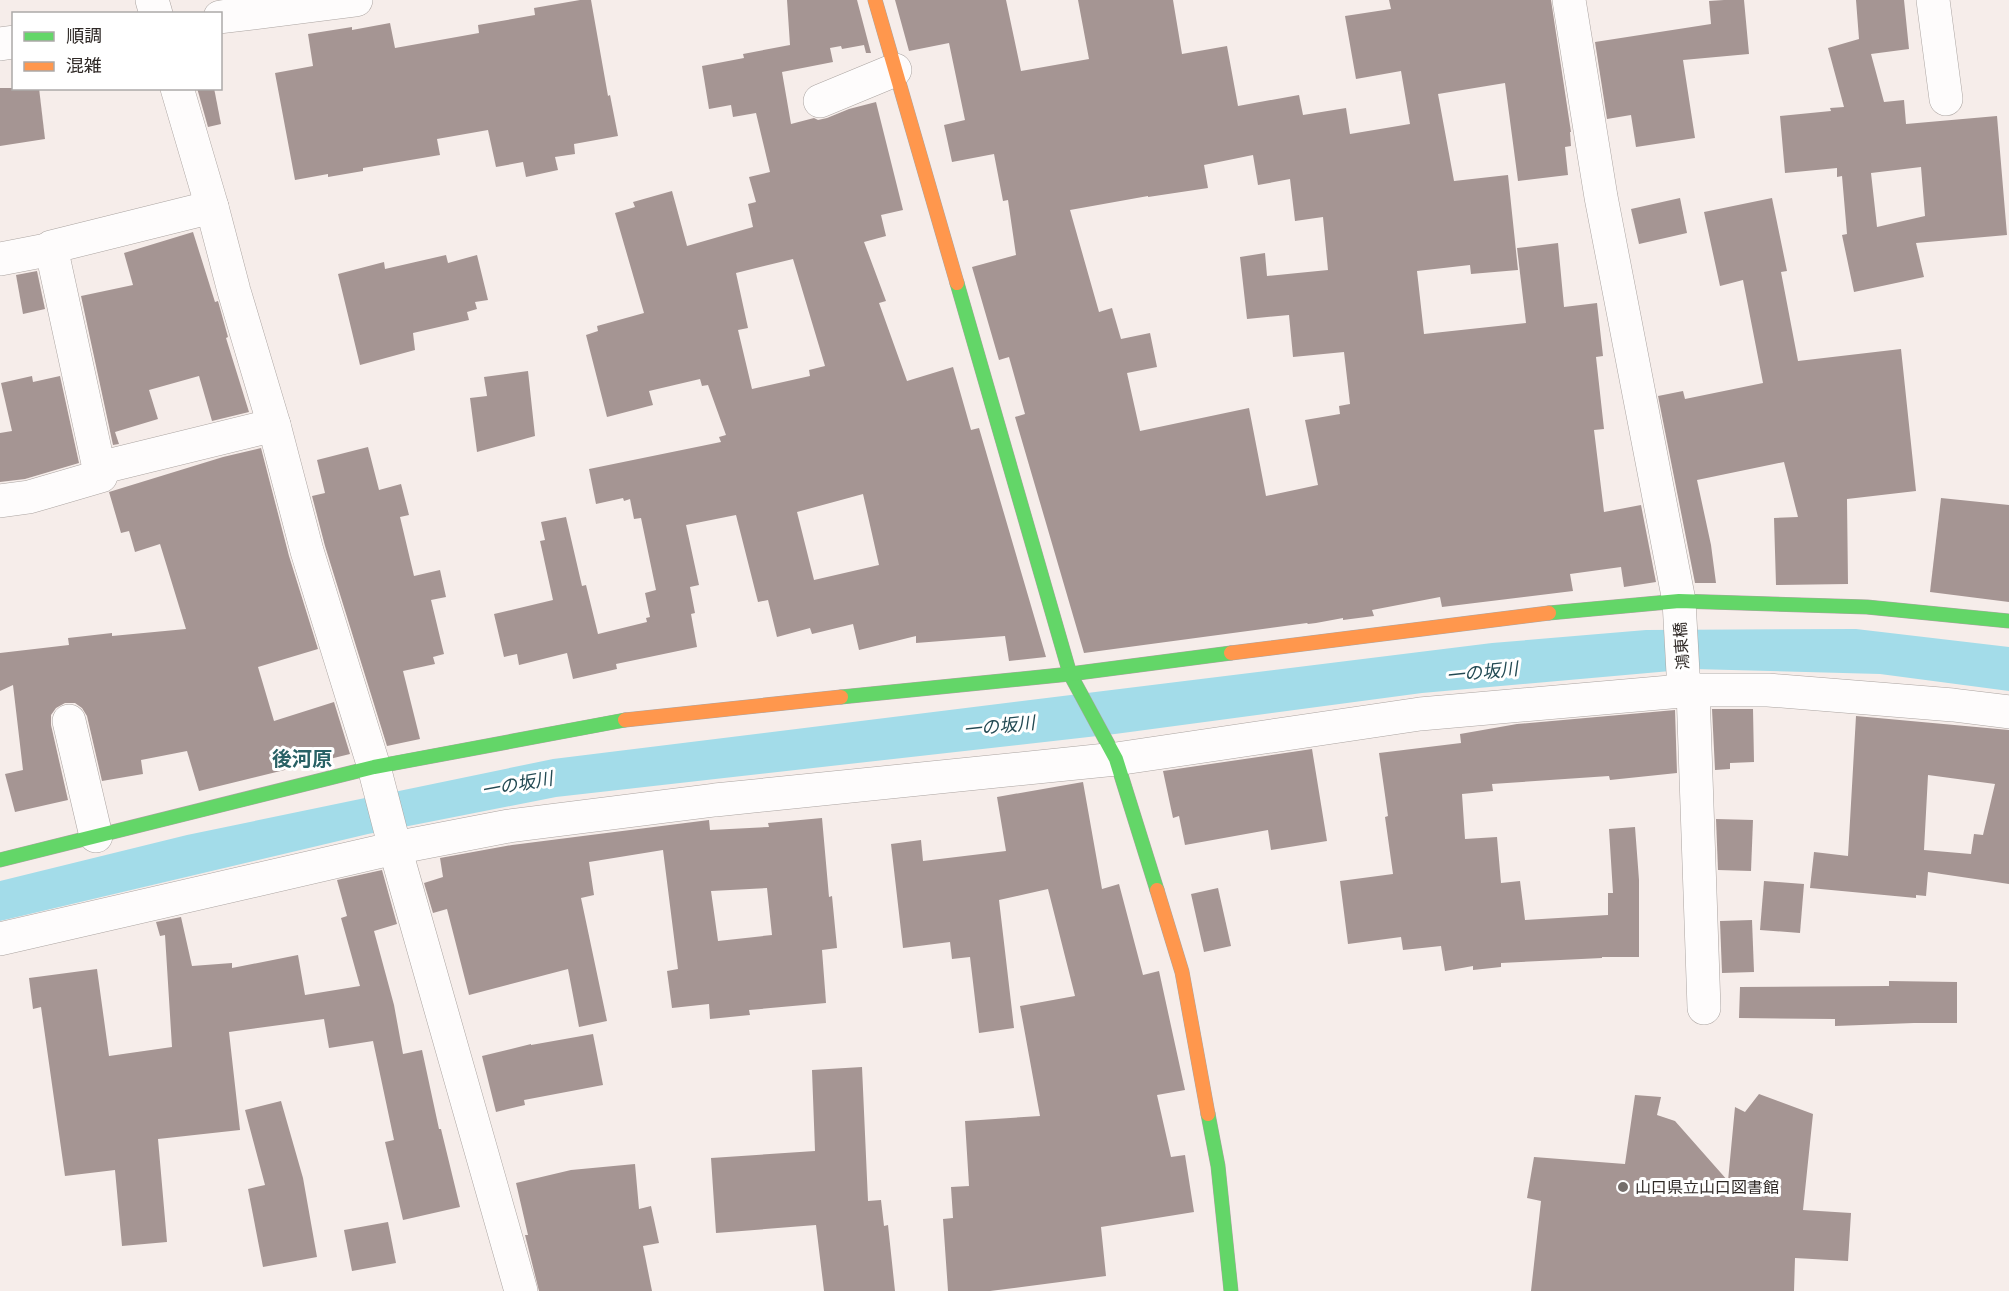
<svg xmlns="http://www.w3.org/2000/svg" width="2009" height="1291" font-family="Quicksand,'Noto Sans JP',sans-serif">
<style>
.water{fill:#a3dce9}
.building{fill:#a59593;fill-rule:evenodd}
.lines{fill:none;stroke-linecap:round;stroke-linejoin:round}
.street-casing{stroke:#aba4a1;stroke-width:34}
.fast-casing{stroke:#aba4a1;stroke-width:15}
.slow-casing{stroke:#aba4a1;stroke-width:15}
.street{stroke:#fefcfc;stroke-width:33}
.fast{stroke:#63d668;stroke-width:14}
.slow{stroke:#ff974d;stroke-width:14}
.poi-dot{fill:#756e6b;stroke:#fff;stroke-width:2}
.labels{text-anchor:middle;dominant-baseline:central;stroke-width:6;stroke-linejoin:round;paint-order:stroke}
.street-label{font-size:16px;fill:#2f2926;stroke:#fff}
.poi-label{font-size:16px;fill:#2f2926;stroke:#fff;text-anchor:start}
.water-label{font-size:18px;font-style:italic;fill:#234a53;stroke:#fff}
.quarter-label{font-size:20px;font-weight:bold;fill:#286165;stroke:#fff}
</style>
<rect width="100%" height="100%" fill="#f6edea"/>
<polygon class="water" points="1856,629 2009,647 2009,691 1880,674 1693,669 1422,693 1115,734 556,797 368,834 0,921 0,881 187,835 553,759 1492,643 1646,630"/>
<g class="building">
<polygon points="580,0 591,0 608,96 610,95 618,136 574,144 575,154 555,157 558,170 526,177 523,162 496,167 488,130 437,139 440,155 363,168 363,171 328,177 328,174 295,180 275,73 313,66 308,34 352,27 352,30 390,23 395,48 479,33 478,25 535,15 534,8"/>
<path d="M787,0H857L871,53H866L864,45L842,49L841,46L830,48L833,62L782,72L791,124L814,118L818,120L827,118L849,109L876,102L903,210L881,215L886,236L864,242L886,301L879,303L907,381L953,367L971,430L979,428L1046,657L1009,661L1005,636L916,643V636L859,650L853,624L812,634L810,628L777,637L768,600L758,602L736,515L686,525L699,585L690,587L695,613L691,614L697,647L616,664L617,669L573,679L567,653L519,665L517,654L504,657L494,614L553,600L540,541L545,540L541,522L566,517L582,586L586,585L598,634L647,622L646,618L650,617L645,593L656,590L641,518L634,519L630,499L624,501L623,498L596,504L589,469L721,442L719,437L726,435L708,385L702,386L700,379L649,391L653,405L607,417L586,335L598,331L597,326L644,313L615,213L635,207L633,202L672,191L687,246L753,227L748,204L756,202L749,177L770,172L756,113L733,117L731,105L709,109L702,66L744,58L743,54L790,45ZM793,259L825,366L809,370L810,376L752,389L738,330L748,328L736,273ZM863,494L879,565L814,580L797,512Z"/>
<path d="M895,0H1006L1021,71L1089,59L1078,0H1173L1182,54L1227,46L1238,106L1299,95L1303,115L1346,108L1350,134L1410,124L1401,71L1356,79L1345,16L1391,9L1389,0H1551L1571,132H1570L1571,146L1565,147L1568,175L1518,181L1505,83L1438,94L1454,181L1508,175L1518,270L1471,274L1470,265L1417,271L1424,334L1526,323L1517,248L1558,243L1564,307L1597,303L1603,356L1596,357L1604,429L1594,430L1604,512L1641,505L1656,582L1624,587L1621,567L1570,574L1573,591L1442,607L1440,597L1372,610L1374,616L1343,620V618L1316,623L1308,624L1307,623L1084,653L1015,417L1025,414L1009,357L999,360L972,267L1016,255L1008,200L1003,201L994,154L952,162L944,125L965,120L949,43L909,51ZM1253,155L1258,185L1290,179L1295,221L1323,217L1328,270L1267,276L1265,253L1240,257L1247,319L1289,315L1293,357L1344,352L1350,404L1339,406L1340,414L1305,420L1318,485L1266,496L1249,408L1140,431L1127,373L1157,367L1150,333L1121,339L1112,308L1099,312L1070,210L1148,196V197L1208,188L1204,165Z"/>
<polygon points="1724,0 1744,0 1749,54 1683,60 1695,138 1636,147 1631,115 1607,119 1595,42 1711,24 1709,1"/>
<path d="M1856,0H1904L1909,49L1871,54L1884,102L1904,100L1906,124L1997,116L2007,235L1916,243L1924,277L1854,292L1842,235L1847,234L1842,176L1837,177V168L1785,173L1780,116L1831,111L1830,108L1844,107L1828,48L1859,39ZM1921,167L1925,216L1877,227L1871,173Z"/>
<polygon points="0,88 39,88 45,139 0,146"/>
<polygon points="197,88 214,88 221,124 208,127"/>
<polygon points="1680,198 1687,233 1639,244 1631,209"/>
<polygon points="1772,198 1787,271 1781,272 1798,361 1901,349 1916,491 1847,499 1848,584 1776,585 1774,518 1798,517 1784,462 1697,480 1711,545 1716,583 1695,583 1658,396 1683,391 1685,399 1763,383 1743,280 1720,286 1704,212"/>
<polygon points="193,232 215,302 218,301 228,337 226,338 249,412 212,421 199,376 149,390 158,419 115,432 119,444 113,445 81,296 133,285 124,253"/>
<polygon points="446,255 448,263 477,255 488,300 475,302 477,309 467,312 469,320 413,333 415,350 360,365 338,274 384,262 385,269"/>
<polygon points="37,271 45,309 23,314 16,275"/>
<polygon points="528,371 535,436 477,452 470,398 487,396 484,377"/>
<polygon points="32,376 33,382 60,376 79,463 25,479 0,482 0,433 12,431 1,383"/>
<polygon points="368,447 379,490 401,484 409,515 400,517 414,576 440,570 446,597 431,600 444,654 433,657 435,664 403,671 420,739 387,746 325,546 312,496 325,493 317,460"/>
<polygon points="261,448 289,556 318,649 258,667 274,721 334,702 350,754 199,791 187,751 141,760 143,774 102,781 87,716 82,708 75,703 65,703 56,708 51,715 51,725 68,800 15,812 5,774 23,770 13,685 0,691 0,653 69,645 68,638 112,633 112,636 186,629 160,544 135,552 129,531 121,533 109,492 223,457"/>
<polygon points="1941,498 2009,505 2009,602 1930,592"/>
<polygon points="1712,709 1753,709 1754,762 1730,763 1730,769 1715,770"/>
<polygon points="1675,710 1677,773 1610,780 1609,776 1492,784 1493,791 1462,794 1465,839 1497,837 1501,883 1520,881 1525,920 1608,915 1608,893 1613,893 1609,829 1635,827 1639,880 1639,957 1602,957 1602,958 1501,963 1501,967 1473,970 1473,966 1445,971 1441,946 1403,950 1401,937 1348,944 1340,881 1393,874 1385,817 1388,816 1379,753 1461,743 1460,734 1517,724"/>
<path d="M1856,716L2009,730V884L1928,872L1926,896L1916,895V898L1810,888L1814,852L1848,856ZM1928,775L1995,784L1983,835L1974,834L1971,854L1924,850Z"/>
<polygon points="1312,749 1327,841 1271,850 1268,830 1185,845 1179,816 1173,818 1163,771"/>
<polygon points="1083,782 1102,889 1119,884 1143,975 1159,971 1185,1090 1157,1095 1171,1157 1185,1155 1194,1212 1101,1227 1106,1276 990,1291 948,1291 943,1219 953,1218 951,1187 969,1186 965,1121 1040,1116 1020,1006 1075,996 1048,889 999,900 1014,1028 979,1033 970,957 952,959 950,942 903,948 891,844 921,840 923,861 1006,851 997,797"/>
<path d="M822,818L829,897L832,896L837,948L822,950L826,1003L749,1010L750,1015L710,1019L709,1004L672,1008L667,971L678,969L663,850L589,862L594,895L581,898L607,1021L579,1027L568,969L469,995L447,909L433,913L424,883L443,877L440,858L512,845L709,820L710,830L769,827L768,823ZM767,888L772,935L718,941L711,891Z"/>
<polygon points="1716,819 1753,820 1751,871 1718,870"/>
<polygon points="382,870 397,924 374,931 394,1005 403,1054 422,1050 439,1129 441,1129 460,1207 403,1220 385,1142 394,1140 373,1041 329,1048 324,1019 229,1032 240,1130 158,1139 167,1242 122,1246 115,1170 65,1176 41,1007 33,1009 29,978 97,969 109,1056 172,1047 165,935 160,936 156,922 181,917 192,966 232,963 232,968 298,955 305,995 360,986 341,918 347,916 337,880"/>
<polygon points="1764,881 1804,884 1800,933 1760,930"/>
<polygon points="1218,888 1231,946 1204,952 1191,894"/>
<polygon points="1752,920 1754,972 1722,973 1720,921"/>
<polygon points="1889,981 1957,982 1957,1023 1914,1023 1835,1026 1835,1019 1739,1018 1740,987 1889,986"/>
<polygon points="593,1034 603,1085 524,1100 525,1105 496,1112 482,1056 531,1044 531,1045"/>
<polygon points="862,1067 868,1201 881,1200 884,1226 888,1225 895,1291 824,1291 816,1225 716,1233 711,1158 815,1151 812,1070"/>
<polygon points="1759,1094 1813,1114 1803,1210 1851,1213 1848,1261 1795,1258 1794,1291 1531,1291 1541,1201 1527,1198 1534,1157 1625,1164 1635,1095 1661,1097 1657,1115 1675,1121 1728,1181 1735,1107 1745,1112"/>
<polygon points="281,1101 303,1178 317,1257 263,1267 248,1189 265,1185 245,1110"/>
<polygon points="635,1164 639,1209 651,1206 659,1243 643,1246 652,1291 539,1291 525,1235 528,1235 516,1183 571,1170"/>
<polygon points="388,1222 396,1263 352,1271 344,1230"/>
</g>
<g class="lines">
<defs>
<g id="street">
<polyline points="152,0 156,14"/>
<polyline points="1569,0 1601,197 1679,601 1684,691"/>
<polyline points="1933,0 1946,99"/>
<polyline points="220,17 356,0"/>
<polyline points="0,44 14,42"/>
<polyline points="177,88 212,207 234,291 274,425 307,551 374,767 395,848 521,1291"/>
<polyline points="820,101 895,70"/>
<polyline points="212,207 51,247 99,468 274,425"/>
<polyline points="0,259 52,249"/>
<polyline points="0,501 29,497 101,476 99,468"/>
<polyline points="1693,690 1704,1008"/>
<polyline points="69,721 96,836"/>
<polyline points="0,939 395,848 509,826 715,800 1116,759 1420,714 1693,690 1768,690 1953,705 2009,712"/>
</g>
<g id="fast">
<polyline points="957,283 1070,674 1116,759 1157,890"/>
<polyline points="1549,613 1679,601 1867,607 2009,621"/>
<polyline points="841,697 1070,674 1231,653"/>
<polyline points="0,860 374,767 625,720"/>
<polyline points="1208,1114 1218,1166 1231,1291"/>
</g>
<g id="slow">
<polyline points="875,0 957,283"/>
<polyline points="1231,653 1549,613"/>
<polyline points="625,720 841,697"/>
<polyline points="1157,890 1182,972 1208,1114"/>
</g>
</defs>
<use href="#street" class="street-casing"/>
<use href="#fast" class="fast-casing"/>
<use href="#slow" class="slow-casing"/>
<use href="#street" class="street"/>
<use href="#fast" class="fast"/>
<use href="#slow" class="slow"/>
</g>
<circle class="poi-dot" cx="1623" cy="1187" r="6"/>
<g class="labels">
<g class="street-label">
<text transform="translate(1681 646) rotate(-94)">鴻東橋</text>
</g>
<g class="poi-label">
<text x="1635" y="1187">山口県立山口図書館</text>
</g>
<g class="water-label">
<text transform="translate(1482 672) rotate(-6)">一の坂川</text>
<text transform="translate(999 726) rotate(-6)">一の坂川</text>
<text transform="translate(517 784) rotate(-10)">一の坂川</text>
</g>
<g class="quarter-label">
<text x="302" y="758">後河原</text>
</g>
</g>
<rect x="12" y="12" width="210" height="78" fill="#ffffff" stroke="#aca9a8" stroke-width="1.5"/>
<rect x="24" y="32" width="30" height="9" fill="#63d668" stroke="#aca9a8" stroke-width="1.5"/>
<text x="66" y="42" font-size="18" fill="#2f2926">順調</text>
<rect x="24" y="62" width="30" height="9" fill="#ff974d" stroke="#aca9a8" stroke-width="1.5"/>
<text x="66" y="72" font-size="18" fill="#2f2926">混雑</text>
</svg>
